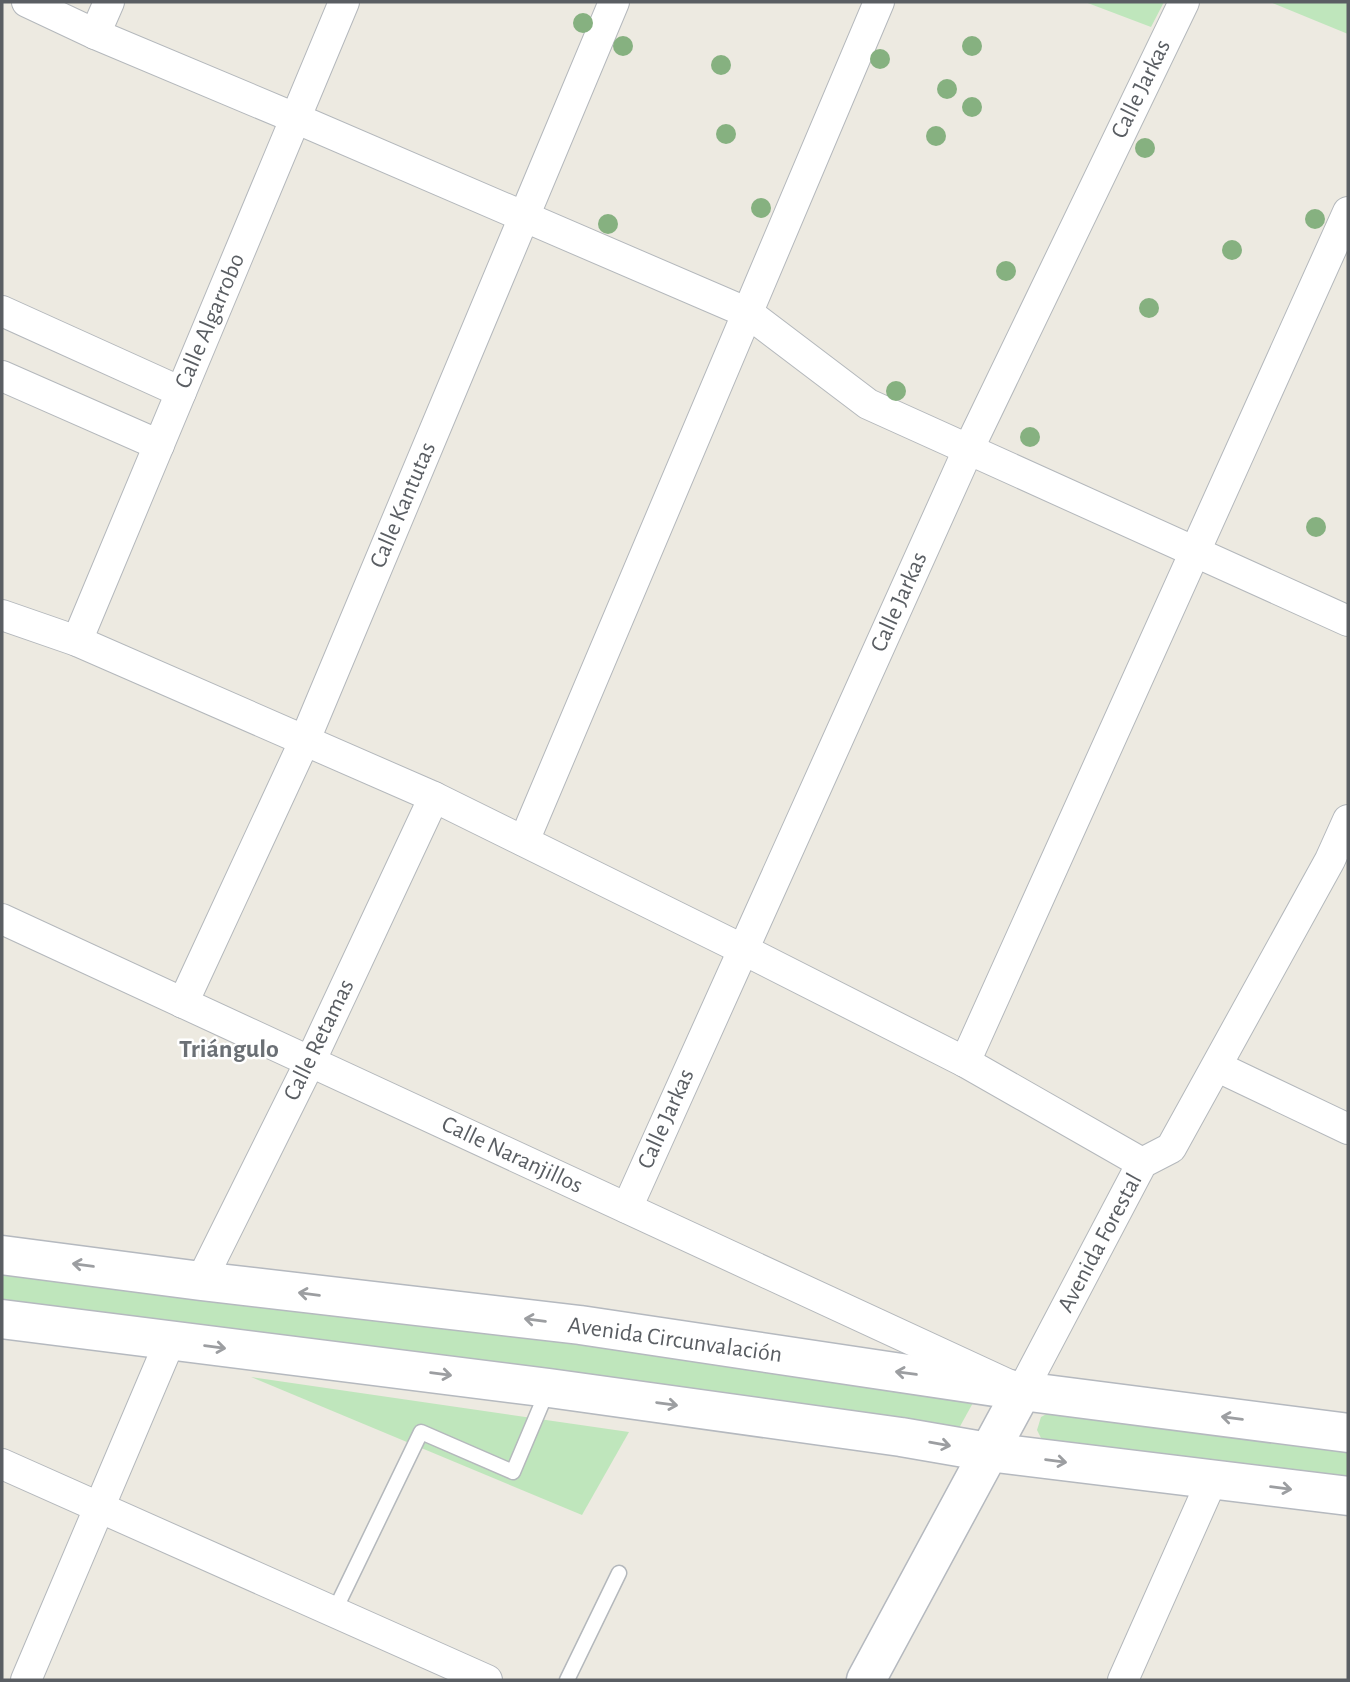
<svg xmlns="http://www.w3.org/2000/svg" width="1350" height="1682" font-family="'Alegreya Sans',sans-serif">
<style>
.green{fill:#bfe6bc}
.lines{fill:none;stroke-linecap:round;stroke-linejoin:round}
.lane-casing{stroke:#b4b8bc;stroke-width:17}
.street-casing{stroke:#b4b8bc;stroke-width:32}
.secondary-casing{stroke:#b5b9bf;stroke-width:41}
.lane{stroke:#fff;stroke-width:14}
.street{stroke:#fff;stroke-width:30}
.secondary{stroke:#fff;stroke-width:38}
.tree{fill:#86b180}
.oneway{stroke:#9c9ea1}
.labels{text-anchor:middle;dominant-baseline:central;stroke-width:5;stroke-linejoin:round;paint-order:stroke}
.street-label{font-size:24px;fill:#5a5e63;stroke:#fff}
.neighbourhood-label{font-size:26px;font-weight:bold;fill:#6b7075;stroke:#fff}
</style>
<rect width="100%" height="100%" fill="#edeae1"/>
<g class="green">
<polygon points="1085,2 1164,2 1151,27"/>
<polygon points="1270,2 1348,2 1348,34"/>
<polygon points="2,1271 587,1343 974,1401 958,1430 2,1303"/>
<polygon points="251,1377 629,1432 582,1515"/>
<polygon points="1052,1411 1348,1449 1348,1484 1044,1444 1037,1430 1041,1417"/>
</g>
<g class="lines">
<defs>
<g id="lane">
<polyline points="334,1612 421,1432 513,1472 548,1389"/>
<polyline points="567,1680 619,1573"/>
</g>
<g id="street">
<polyline points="27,2 95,34 295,118 748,313 868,404 1348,621"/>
<polyline points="95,34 109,2"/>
<polyline points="2,311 181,392"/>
<polyline points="2,376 159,445"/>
<polyline points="2,615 77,641 434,797 742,949 965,1062 1142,1163"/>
<polyline points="77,641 344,2"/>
<polyline points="524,841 879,2"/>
<polyline points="2,919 1022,1391 1142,1163 1171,1148 1330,860 1348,820"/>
<polyline points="183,1003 304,742 614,2"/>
<polyline points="965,1062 1348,212"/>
<polyline points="1218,1067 1348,1129"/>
<polyline points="627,1208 968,450 1184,2"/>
<polyline points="201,1281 310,1062 434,797"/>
<polyline points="2,1464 487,1680"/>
<polyline points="26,1680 170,1341"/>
<polyline points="1123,1680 1212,1480"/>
</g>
<g id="secondary">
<polyline points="2,1255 201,1281 580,1325 1022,1391 1348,1433"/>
<polyline points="2,1319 549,1388 901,1437 988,1452 1348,1496"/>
<polyline points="866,1680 1022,1391"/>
</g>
</defs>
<use href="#lane" class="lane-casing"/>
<use href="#street" class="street-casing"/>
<use href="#secondary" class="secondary-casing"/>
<use href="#lane" class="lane"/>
<use href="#street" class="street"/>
<use href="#secondary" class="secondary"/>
</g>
<g class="tree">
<circle cx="583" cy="23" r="10"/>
<circle cx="623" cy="46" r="10"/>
<circle cx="972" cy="46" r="10"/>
<circle cx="880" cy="59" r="10"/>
<circle cx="721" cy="65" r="10"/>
<circle cx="947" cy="89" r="10"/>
<circle cx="972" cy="107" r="10"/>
<circle cx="726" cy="134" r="10"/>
<circle cx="936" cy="136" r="10"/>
<circle cx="1145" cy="148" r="10"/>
<circle cx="761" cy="208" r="10"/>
<circle cx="1315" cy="219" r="10"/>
<circle cx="608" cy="224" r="10"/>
<circle cx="1232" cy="250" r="10"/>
<circle cx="1006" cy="271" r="10"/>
<circle cx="1149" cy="308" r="10"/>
<circle cx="896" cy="391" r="10"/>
<circle cx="1030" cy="437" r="10"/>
<circle cx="1316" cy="527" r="10"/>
</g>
<defs><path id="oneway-shaft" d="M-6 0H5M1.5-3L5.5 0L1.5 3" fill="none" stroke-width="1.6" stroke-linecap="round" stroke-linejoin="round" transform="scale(1.75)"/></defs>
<g class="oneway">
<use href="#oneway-shaft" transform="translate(83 1265) rotate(-172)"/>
<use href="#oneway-shaft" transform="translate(309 1294) rotate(-173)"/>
<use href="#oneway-shaft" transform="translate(535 1320) rotate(-173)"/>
<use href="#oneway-shaft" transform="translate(215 1347) rotate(7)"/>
<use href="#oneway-shaft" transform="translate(906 1373) rotate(-172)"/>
<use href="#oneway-shaft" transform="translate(441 1374) rotate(7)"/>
<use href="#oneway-shaft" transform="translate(667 1404) rotate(8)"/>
<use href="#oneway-shaft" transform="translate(1232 1418) rotate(-173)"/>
<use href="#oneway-shaft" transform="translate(940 1444) rotate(10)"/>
<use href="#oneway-shaft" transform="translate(1056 1461) rotate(7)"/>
<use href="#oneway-shaft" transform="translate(1281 1488) rotate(7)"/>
</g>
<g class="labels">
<g class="street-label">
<text transform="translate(1141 89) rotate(-64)">Calle Jarkas</text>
<text transform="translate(210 321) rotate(-67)">Calle Algarrobo</text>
<text transform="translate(403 505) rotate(-67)">Calle Kantutas</text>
<text transform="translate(899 602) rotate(-66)">Calle Jarkas</text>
<text transform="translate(319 1040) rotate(-64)">Calle Retamas</text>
<text transform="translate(666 1119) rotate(-66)">Calle Jarkas</text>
<text transform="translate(512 1155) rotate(25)">Calle Naranjillos</text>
<text transform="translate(1100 1243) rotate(-62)">Avenida Forestal</text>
<text transform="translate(675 1340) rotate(8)">Avenida Circunvalación</text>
</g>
<g class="neighbourhood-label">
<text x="229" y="1049">Triángulo</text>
</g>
</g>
<rect width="1350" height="1682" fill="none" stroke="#5a5e63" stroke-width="7"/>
</svg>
